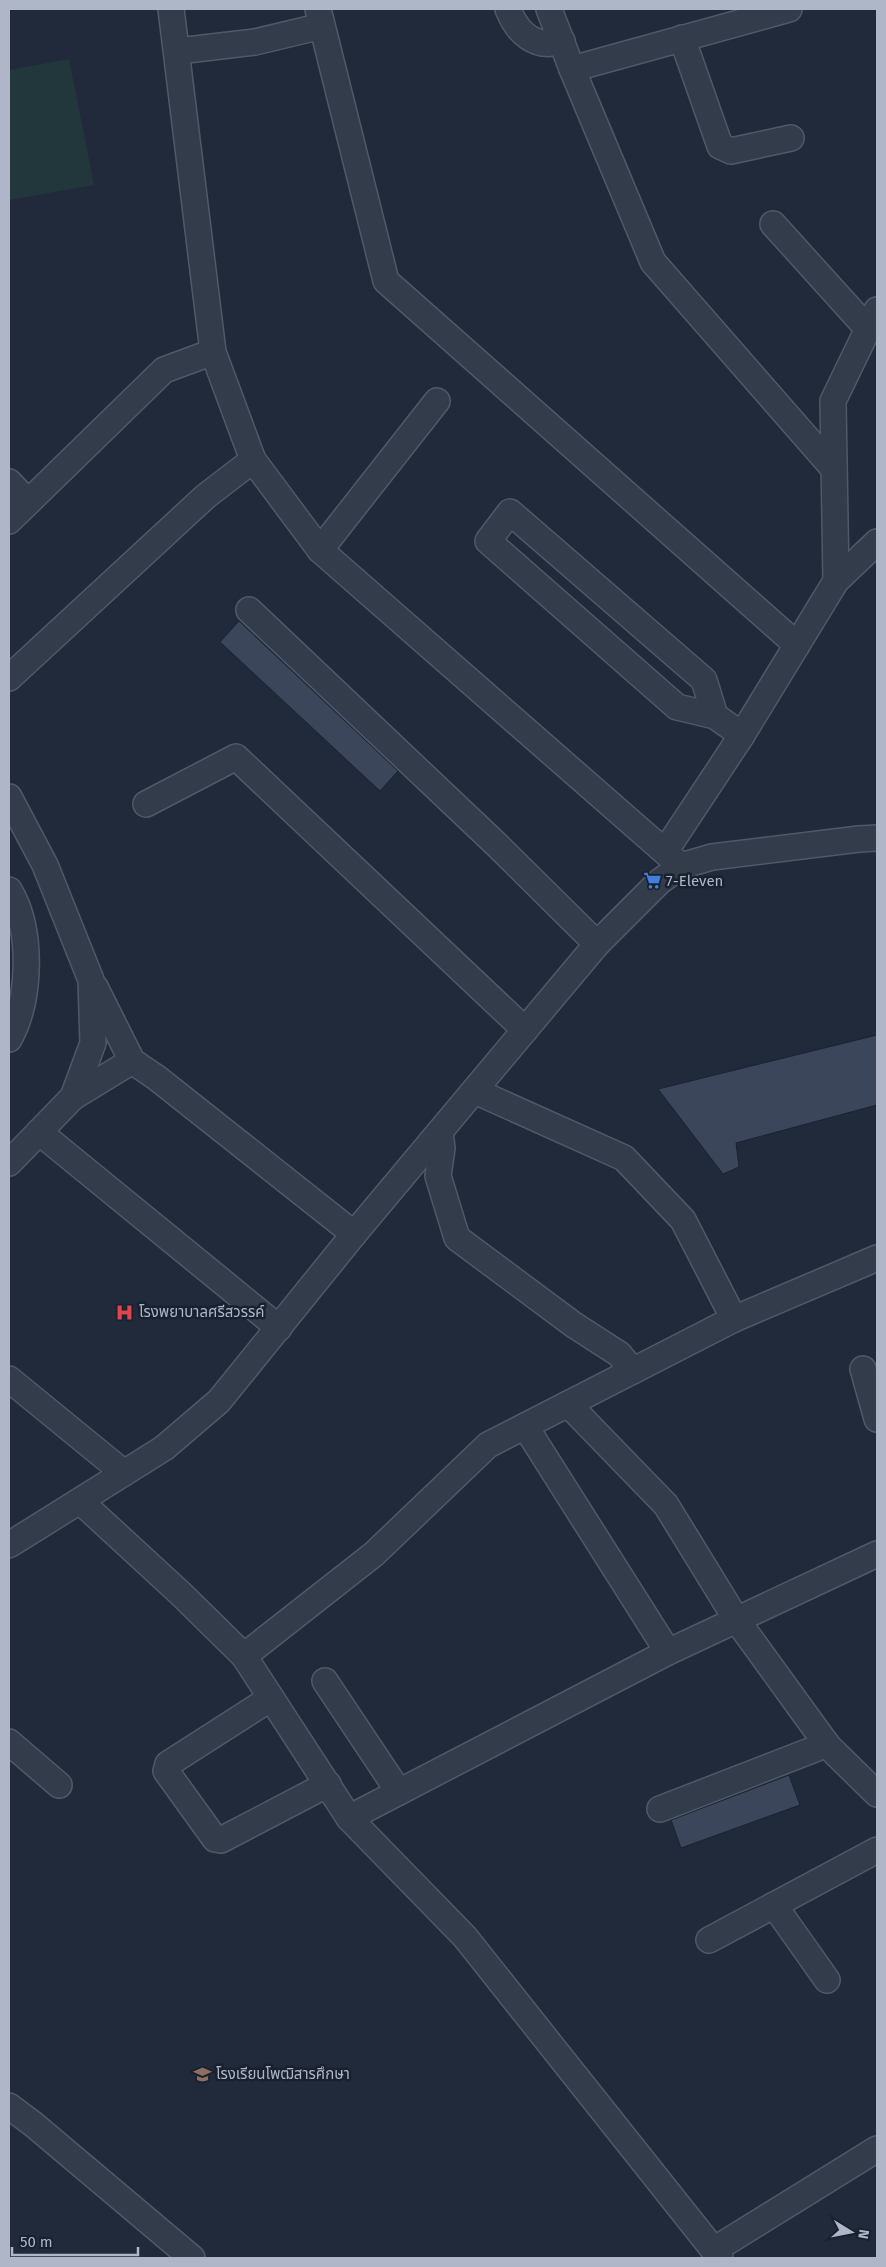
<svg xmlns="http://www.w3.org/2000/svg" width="886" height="2267" font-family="'Fira Sans','Noto Sans Thai',sans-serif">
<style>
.park{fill:#22373b}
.building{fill:#3b465a;stroke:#1b2331}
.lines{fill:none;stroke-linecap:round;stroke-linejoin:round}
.minor-casing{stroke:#515968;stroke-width:28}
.minor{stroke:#333c4a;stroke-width:25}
.labels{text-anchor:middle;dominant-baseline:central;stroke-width:5;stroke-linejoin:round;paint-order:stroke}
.poi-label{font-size:15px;fill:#aeb6c7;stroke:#19212f;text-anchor:start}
</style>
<rect width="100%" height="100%" fill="#202a3a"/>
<polygon class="park" points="69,59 94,185 9,200 9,70"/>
<g class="building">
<polygon points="239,621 398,771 380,791 220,642"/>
<polygon points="877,1035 877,1105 736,1143 739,1167 723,1174 658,1089"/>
<polygon points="789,1775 800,1805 681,1848 671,1820"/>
</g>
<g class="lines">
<defs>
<g id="minor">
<polyline points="171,9 213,352 253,460 320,550 681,866"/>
<polyline points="318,9 386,281 797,645"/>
<path d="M508,9C517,32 535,50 562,41"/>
<polyline points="549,9 572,69 653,262 834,469"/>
<polyline points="682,38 720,146 731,151 791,138"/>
<polyline points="178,51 255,42 322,26"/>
<polyline points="572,69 789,9"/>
<polyline points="773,224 868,329"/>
<polyline points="9,482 28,502"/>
<polyline points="9,521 164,370 213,352"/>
<polyline points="320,550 437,401"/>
<polyline points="836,581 833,401 877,310"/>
<polyline points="249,610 497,845 597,944"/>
<polyline points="9,678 206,496 253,460"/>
<polyline points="715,716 677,707 488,541 510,512 704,680 715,716 742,735"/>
<polyline points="9,797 45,865 91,980 93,1043 73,1097 9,1163"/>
<polyline points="146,804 236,757 525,1030"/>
<polyline points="666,850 742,735 836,581 877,542"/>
<path d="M9,890C33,929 31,1000 9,1039"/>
<polyline points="95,987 132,1061 157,1078 354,1234"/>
<polyline points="475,1091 624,1158 683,1220 734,1319"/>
<polyline points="73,1097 132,1061"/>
<polyline points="39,1132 279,1328"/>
<polyline points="440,1133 442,1148 438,1176 457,1238 574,1325 619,1354 633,1371"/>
<polyline points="863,1369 877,1419"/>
<polyline points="9,1379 124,1473"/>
<polyline points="568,1404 666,1505 736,1619 828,1746 877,1794"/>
<polyline points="525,1426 668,1652"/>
<polyline points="80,1501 181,1594 244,1656 349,1818 465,1937 720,2258"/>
<polyline points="9,1545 164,1448 219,1401 354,1234 597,944 659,882 681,866 712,857 859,839 877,838"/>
<polyline points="244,1656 374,1554 488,1445 734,1319 877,1258"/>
<polyline points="325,1681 399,1792"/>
<polyline points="271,1698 168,1764 166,1771 215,1839 221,1840 328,1784"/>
<polyline points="9,1742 59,1785"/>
<polyline points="660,1809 815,1749 826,1743"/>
<polyline points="349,1818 668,1652 877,1554"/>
<polyline points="774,1905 827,1980"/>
<polyline points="709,1940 877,1850"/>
<polyline points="9,2106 33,2124 192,2258"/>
<polyline points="714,2250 877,2149"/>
</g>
</defs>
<use href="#minor" class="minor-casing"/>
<use href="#minor" class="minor"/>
</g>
<defs>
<symbol id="supermarket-bare" viewBox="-9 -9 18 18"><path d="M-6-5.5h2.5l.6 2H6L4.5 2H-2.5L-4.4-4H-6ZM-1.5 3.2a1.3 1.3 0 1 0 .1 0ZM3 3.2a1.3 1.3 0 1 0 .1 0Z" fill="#3f7fe0" stroke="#19212f" stroke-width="2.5" paint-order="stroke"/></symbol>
<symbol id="hospital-bare" viewBox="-9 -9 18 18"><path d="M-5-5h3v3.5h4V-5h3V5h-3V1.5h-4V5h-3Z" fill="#e0444e" stroke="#19212f" stroke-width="2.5" paint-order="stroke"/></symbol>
<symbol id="school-bare" viewBox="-9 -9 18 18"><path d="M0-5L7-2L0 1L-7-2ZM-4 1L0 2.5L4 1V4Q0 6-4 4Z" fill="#8d6e63" stroke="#19212f" stroke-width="2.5" paint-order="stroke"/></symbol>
</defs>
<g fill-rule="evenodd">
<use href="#supermarket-bare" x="640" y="868" width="25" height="25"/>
<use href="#hospital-bare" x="112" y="1300" width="25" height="25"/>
<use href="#school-bare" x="190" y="2062" width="25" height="25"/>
</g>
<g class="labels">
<g class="poi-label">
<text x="666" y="881">7-Eleven</text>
<text x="139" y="1312">โรงพยาบาลศรีสวรรค์</text>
<text x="216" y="2074">โรงเรียนโพฒิสารศึกษา</text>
</g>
</g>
<rect width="886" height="2267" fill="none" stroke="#aeb6c7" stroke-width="20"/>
<g transform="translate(851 2232) rotate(100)" stroke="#19212f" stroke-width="4" paint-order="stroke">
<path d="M0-4L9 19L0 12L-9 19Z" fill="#aeb6c7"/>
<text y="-8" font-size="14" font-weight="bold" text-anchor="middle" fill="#aeb6c7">N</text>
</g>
<path d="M12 2247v8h126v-8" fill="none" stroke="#aeb6c7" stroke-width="2.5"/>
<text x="20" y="2247" font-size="15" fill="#aeb6c7" stroke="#19212f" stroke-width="4" paint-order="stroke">50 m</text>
</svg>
